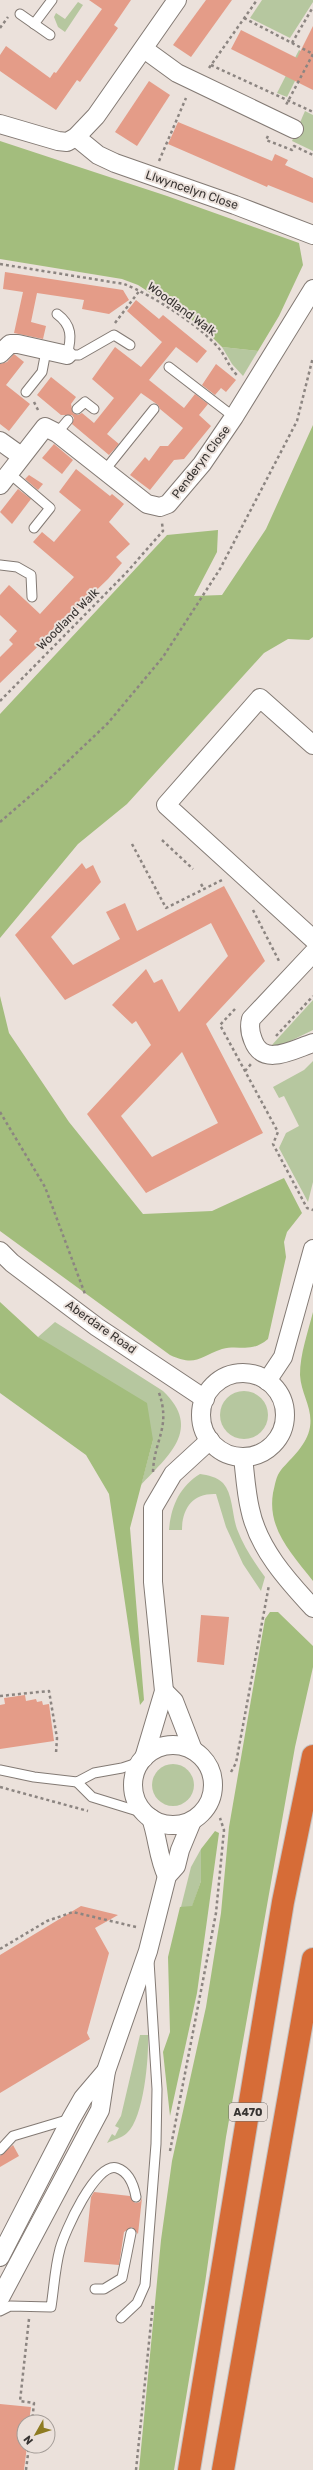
<svg xmlns="http://www.w3.org/2000/svg" width="313" height="2470" font-family="Rubik,sans-serif">
<style>
.green{fill:#b6c79f}
.forest{fill:#a3bd7d}
.building{fill:#e49c88;fill-rule:evenodd}
.lines{fill:none;stroke-linecap:round;stroke-linejoin:round}
.lane-casing{stroke:#837a74;stroke-width:11}
.street-casing{stroke:#837a74;stroke-width:20}
.highway-casing{stroke:#c3c2c2;stroke-width:24}
.path{stroke:#8c8581;stroke-width:2.5;stroke-dasharray:3 3;stroke-linecap:butt}
.lane{stroke:#fff;stroke-width:9}
.street{stroke:#fff;stroke-width:18}
.highway{stroke:#d66c37;stroke-width:22}
.labels{text-anchor:middle;dominant-baseline:central;stroke-width:4;stroke-linejoin:round;paint-order:stroke}
.shield{fill:#ebe1db;stroke:#6e6865;stroke-width:1}
.shield-label{font-size:11px;font-weight:bold;fill:#383432}
.street-label{font-size:12px;fill:#383432;stroke:#ebe1db}
</style>
<rect width="100%" height="100%" fill="#ebe1db"/>
<g class="green">
<polygon points="262,0 313,0 313,2 290,38 250,18"/>
<polygon points="78,2 83,5 65,32 58,27 54,17 56,13 65,19"/>
<polygon points="299,50 308,55 287,97 277,93"/>
<polygon points="305,111 313,115 313,151 292,141"/>
<polygon points="222,347 258,351 243,376 232,364"/>
<polygon points="313,1000 313,1030 280,1046 271,1046"/>
<polygon points="313,1061 313,1182 308,1202 279,1148 286,1133 299,1126 284,1096 279,1098 273,1087 304,1070"/>
<path d="M55,1322L163,1391C203,1429 168,1456 141,1485L153,1440L38,1337Z"/>
<circle cx="244" cy="1415" r="24"/>
<path d="M200,1474C208,1475 217,1477 223,1483C233,1494 232,1515 237,1529C244,1547 254,1562 265,1577L261,1591L243,1564L226,1527L216,1494C193,1493 182,1508 182,1530H169C171,1507 179,1487 200,1474Z"/>
<circle cx="173" cy="1785" r="21"/>
<polygon points="201,1849 201,1881 192,1907 181,1907 191,1867"/>
<path d="M140,2035H148C149,2057 144,2118 127,2133C122,2138 113,2140 107,2143L112,2134L115,2136L119,2128L115,2126L121,2116Z"/>
</g>
<g class="forest">
<polygon points="0,141 167,196 299,243 303,265 279,316 258,351 222,347 201,326 138,285 122,279 0,259"/>
<polygon points="313,425 313,637 309,640 288,639 264,653 127,804 78,844 0,938 0,714 167,535 218,530 217,552 194,596 222,595 266,529"/>
<path d="M0,996L9,1033L69,1122L143,1214L212,1211L284,1178L302,1213L287,1232L284,1242L286,1257L268,1339C250,1354 240,1344 222,1349C199,1357 196,1367 170,1355L0,1231Z"/>
<polygon points="0,1302 38,1337 147,1403 153,1440 130,1528 144,1700 140,1705 109,1494 86,1455 0,1393"/>
<path d="M313,1312V1581C292,1554 267,1529 273,1493C275,1485 276,1476 281,1470C292,1457 307,1445 310,1427C313,1408 301,1394 300,1375C300,1354 308,1332 313,1312Z"/>
<polygon points="270,1612 278,1612 313,1646 313,1667 295,1747 226,2137 205,2283 174,2470 139,2470 161,2240 172,2161 206,2007 221,1913 229,1827 265,1619"/>
<polygon points="215,1831 219,1833 197,1993 170,2116 163,2052 170,2032 168,1957 180,1907 192,1906 201,1881 201,1849"/>
</g>
<g class="building">
<polygon points="89,0 131,0 114,25 118,28 80,82 77,80 56,110 0,71 0,55 6,46 50,78 54,72 56,73 102,9"/>
<polygon points="206,0 232,0 191,57 173,45"/>
<polygon points="313,26 313,90 231,49 241,30 297,58"/>
<polygon points="149,81 170,95 137,146 115,132"/>
<polygon points="178,122 272,161 275,154 288,160 285,165 313,178 313,203 268,185 267,187 168,144"/>
<polygon points="5,272 123,290 129,300 109,314 82,309 84,300 37,293 31,322 46,326 43,339 14,333 23,292 3,289"/>
<polygon points="136,300 159,319 163,315 207,351 197,363 176,347 149,380 184,408 195,394 208,404 199,415 211,426 184,459 174,460 150,490 130,475 145,457 149,461 160,446 168,446 183,428 160,409 158,405 141,393 107,434 119,444 109,455 72,424 74,418 72,415 61,415 37,395 51,377 76,397 71,404 73,413 78,415 82,413 94,423 114,398 92,379 115,347 141,367 162,342 127,311"/>
<polygon points="14,354 24,362 6,385 30,404 9,431 0,424 0,364 7,362"/>
<polygon points="216,364 236,380 226,392 221,388 215,395 202,385"/>
<polygon points="54,444 73,460 62,474 42,458"/>
<polygon points="76,469 110,496 112,494 124,504 109,522 130,544 116,557 122,563 108,579 0,683 0,657 13,644 9,640 17,631 0,615 0,595 9,585 40,614 74,577 33,542 42,532 54,542 81,510 59,492"/>
<polygon points="29,475 43,484 38,490 25,479"/>
<polygon points="18,489 31,499 12,524 0,512"/>
<path d="M82,863L86,869L93,865L101,882L51,937L73,965L120,939L106,912L125,903L137,931L224,886L265,961L206,1024L263,1133L146,1193L87,1114L151,1045L136,1021L132,1024L112,1005L146,969L154,983L162,979L179,1012L228,956L211,923L65,1000L15,935ZM182,1052L218,1123L152,1157L121,1116Z"/>
<polygon points="201,1615 229,1617 224,1665 197,1662"/>
<polygon points="25,1695 26,1701 36,1699 37,1702 42,1701 43,1705 49,1704 54,1741 0,1749 0,1705 5,1704 4,1698"/>
<polygon points="81,1906 118,1915 95,1928 109,1953 87,2033 90,2039 0,2093 0,1955"/>
<polygon points="13,2145 19,2156 0,2167 0,2156"/>
<polygon points="94,2192 130,2196 135,2203 140,2202 142,2198 138,2234 132,2227 124,2232 119,2265 84,2262 91,2197"/>
<polygon points="0,2404 31,2407 29,2422 24,2422 24,2446 27,2446 24,2470 0,2470"/>
</g>
<g class="lines">
<defs>
<g id="lane">
<polyline points="20,14 50,35"/>
<polyline points="34,24 52,0"/>
<path d="M57,314C72,325 72,337 67,355H79L114,335L130,345"/>
<polyline points="169,367 234,417"/>
<polyline points="26,392 42,372 46,351"/>
<polyline points="77,409 85,402 94,409"/>
<polyline points="57,433 68,420"/>
<polyline points="105,470 154,409"/>
<polyline points="9,473 50,508 34,528"/>
<polyline points="0,565 17,567 31,575 32,597"/>
<polyline points="0,1770 34,1777 77,1782 94,1773 122,1768 140,1762"/>
<polyline points="77,1782 92,1797 144,1813"/>
<polyline points="0,2150 13,2136 70,2119"/>
<polyline points="95,2289 104,2289 122,2278 131,2233"/>
<path d="M0,2311L10,2306L51,2307C54,2288 55,2267 60,2249C64,2233 96,2161 117,2168C129,2172 134,2186 136,2197"/>
<polyline points="121,2318 137,2303 145,2285 156,2144 157,2089 149,1961"/>
</g>
<g id="street">
<polyline points="144,49 177,73 294,129"/>
<polyline points="0,124 58,141 67,142 76,137 96,116 177,0"/>
<polyline points="76,137 98,155 115,163 235,205 313,235"/>
<polyline points="0,354 10,344 18,344 67,355"/>
<polyline points="0,441 21,456"/>
<polyline points="0,485 45,427 57,433 147,504 160,507 168,504 202,464 234,417 313,289"/>
<polyline points="313,745 260,698 166,805 313,939"/>
<path d="M313,953L251,1019C249,1027 250,1033 253,1040C263,1068 294,1049 313,1043"/>
<polyline points="0,1251 12,1263 97,1327 205,1399"/>
<circle cx="243" cy="1415" r="42"/>
<polyline points="267,1381 283,1357 313,1249"/>
<path d="M243,1457C245,1474 246,1492 250,1509C258,1548 287,1580 313,1608"/>
<polyline points="164,1691 174,1701 193,1750"/>
<circle cx="173" cy="1785" r="40"/>
<polyline points="144,1758 164,1691 153,1582 153,1508 173,1474 210,1440"/>
<path d="M151,1818C158,1838 158,1858 167,1876"/>
<polyline points="0,2257 71,2119 83,2098 106,2071"/>
<polyline points="0,2298 100,2110 106,2071 148,1951 167,1876 176,1866 180,1850 192,1821"/>
</g>
<g id="highway">
<polyline points="189,2470 283,1902 313,1756"/>
<polyline points="223,2470 313,1959"/>
</g>
</defs>
<use href="#lane" class="lane-casing"/>
<use href="#street" class="street-casing"/>
<use href="#highway" class="highway-casing"/>
<g class="path">
<polyline points="244,18 313,54 286,105"/>
<polyline points="0,28 8,17"/>
<polyline points="292,43 313,7"/>
<polyline points="211,65 313,112"/>
<polyline points="209,68 257,0"/>
<polyline points="268,136 266,140 292,150 294,146 313,155"/>
<polyline points="159,161 186,98"/>
<path d="M0,264L124,284C152,295 203,327 221,351C227,359 230,369 238,376"/>
<polyline points="115,323 140,290"/>
<polyline points="34,402 39,412"/>
<polyline points="0,701 126,573 163,531 162,523"/>
<polyline points="0,822 44,784 108,723 163,657 220,569 297,421 313,357"/>
<polyline points="162,840 193,869"/>
<polyline points="132,844 166,908 222,880"/>
<polyline points="201,884 204,889"/>
<polyline points="253,910 279,961"/>
<polyline points="235,1009 220,1025 278,1132 273,1144 307,1208 313,1210"/>
<polyline points="276,1036 313,996"/>
<polyline points="245,1071 251,1064"/>
<polyline points="0,1112 45,1187 85,1294"/>
<path d="M153,1472C154,1439 172,1427 158,1390"/>
<polyline points="0,1696 49,1691 57,1738 56,1753"/>
<polyline points="231,1772 236,1763 269,1585"/>
<polyline points="0,1787 88,1811"/>
<polyline points="0,1949 47,1921 73,1912 136,1927"/>
<polyline points="170,2151 216,1913 224,1830 220,1818"/>
<polyline points="29,2319 20,2401 34,2403 32,2422"/>
<polyline points="26,2470 29,2446"/>
<polyline points="136,2470 153,2303"/>
</g>
<use href="#lane" class="lane"/>
<use href="#street" class="street"/>
<use href="#highway" class="highway"/>
</g>
<g class="labels">
<rect class="shield" x="229" y="2103" width="38" height="18" rx="3"/>
<g class="shield-label">
<text x="248" y="2112">A470</text>
</g>
<g class="street-label">
<text transform="translate(192 190) rotate(19)">Llwyncelyn Close</text>
<text transform="translate(182 309) rotate(36)">Woodland Walk</text>
<text transform="translate(201 462) rotate(-53)">Penderyn Close</text>
<text transform="translate(68 619) rotate(-45)">Woodland Walk</text>
<text transform="translate(101 1327) rotate(35)">Aberdare Road</text>
</g>
</g>
<g transform="translate(36 2434) rotate(231)"><circle r="19" fill="#ebe1db" stroke="#a39c97"/>
<path d="M0-3L7 15L0 10L-7 15Z" fill="#8e7b21"/>
<text y="-6" font-size="11" font-weight="bold" text-anchor="middle" fill="#383432">N</text>
</g>
</svg>
